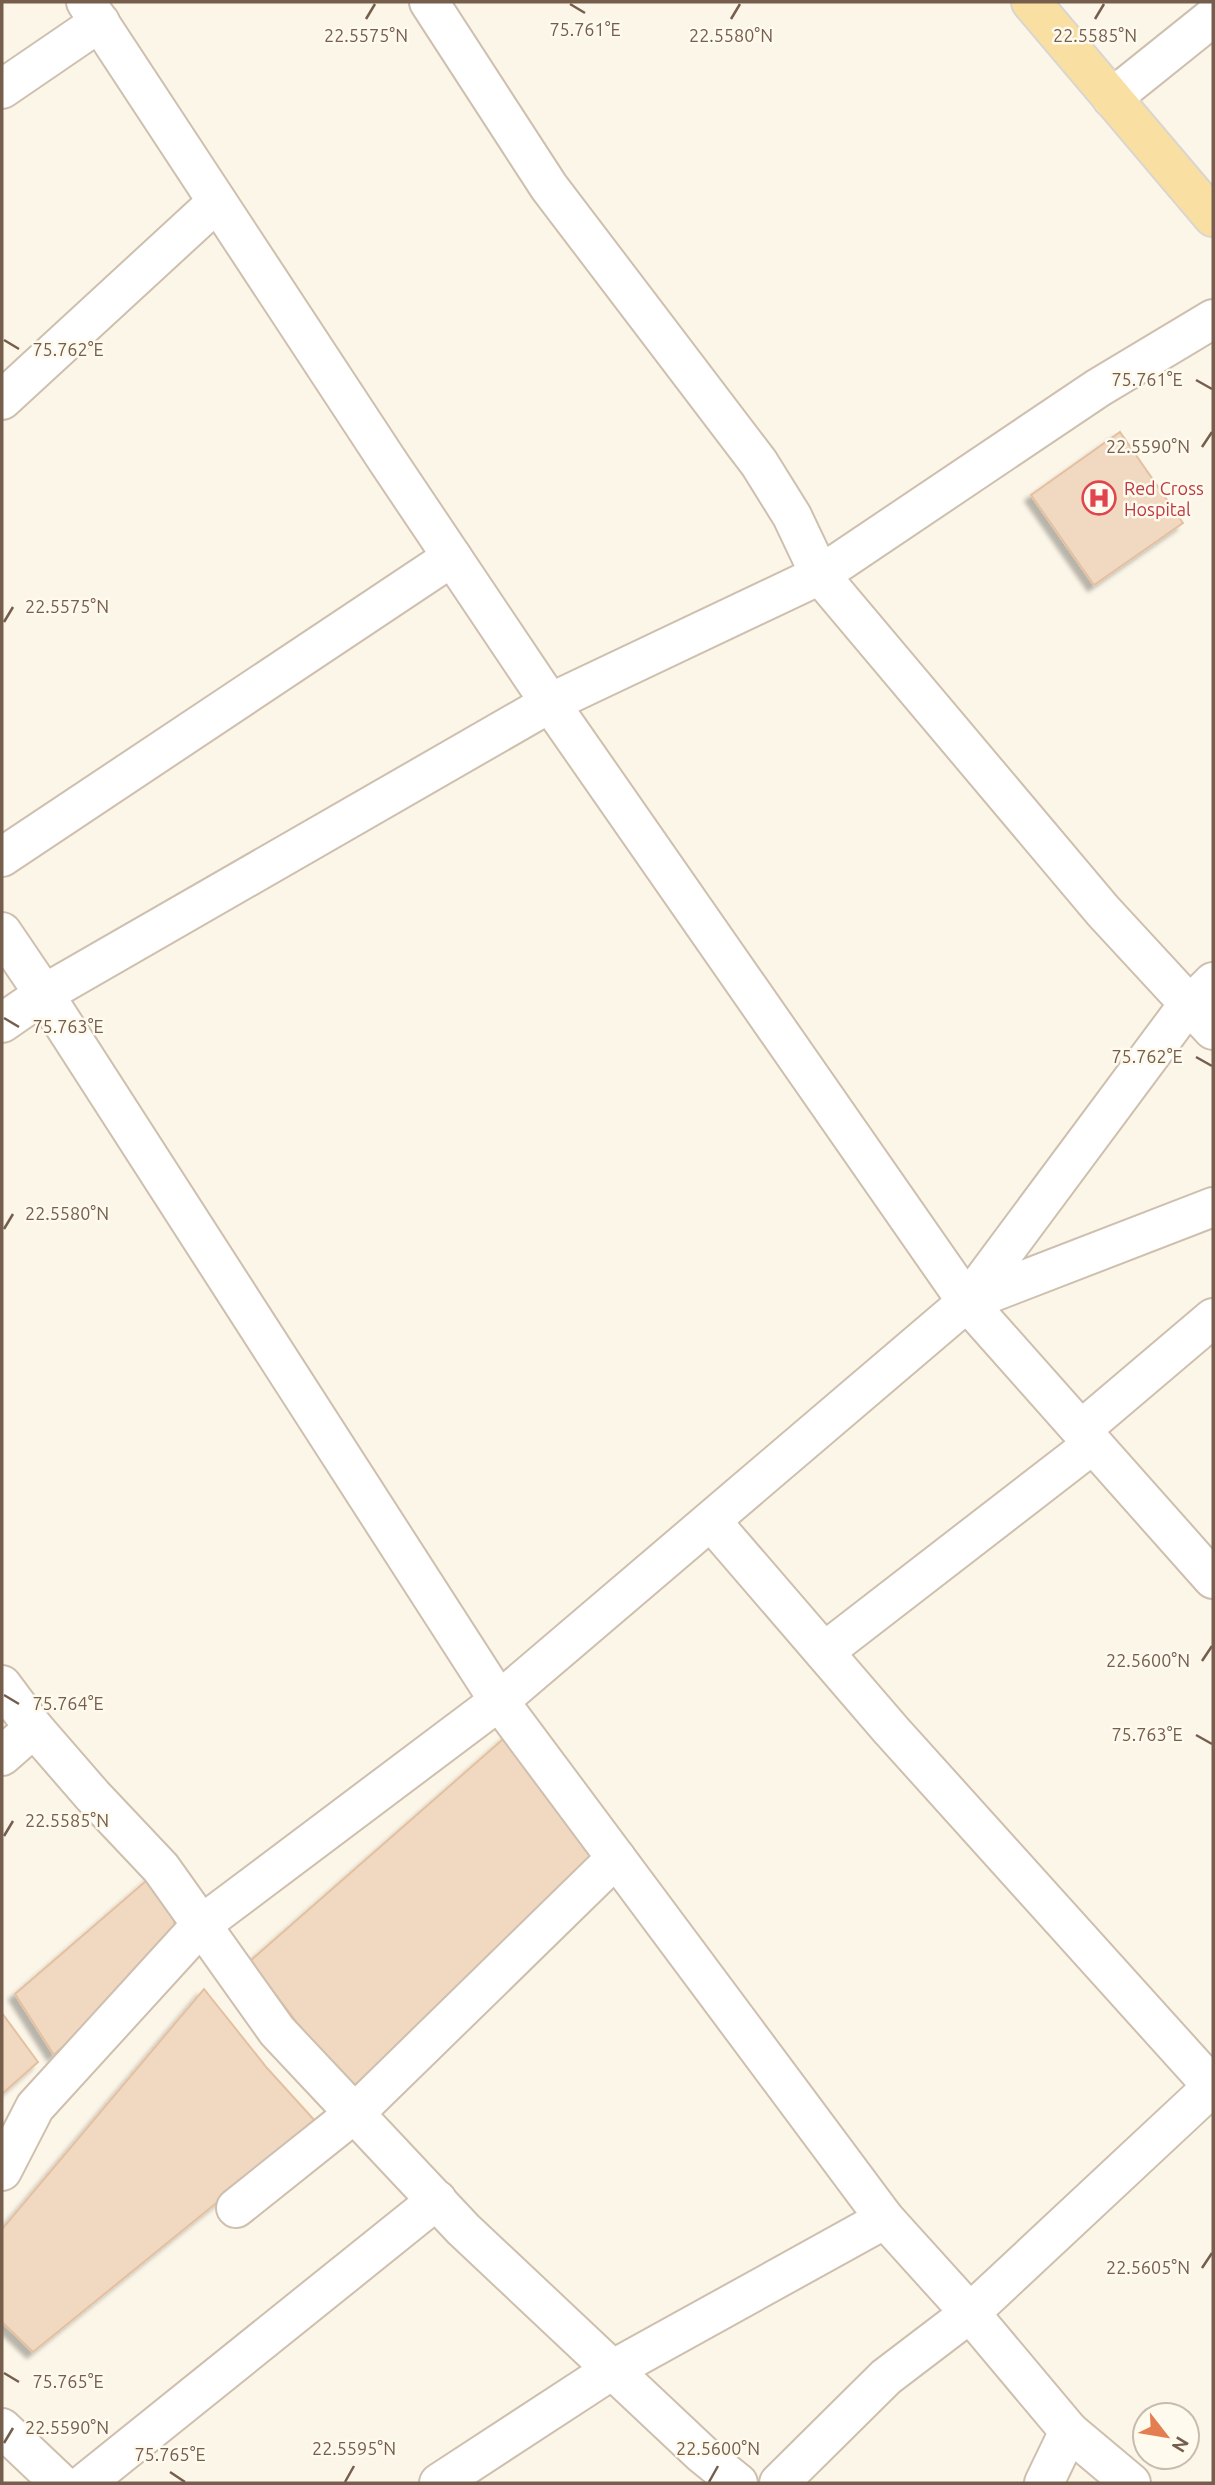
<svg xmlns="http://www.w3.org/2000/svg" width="1215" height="2485" font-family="Ubuntu,sans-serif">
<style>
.building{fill:#f1d8c0;stroke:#e4c0a0;stroke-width:2;filter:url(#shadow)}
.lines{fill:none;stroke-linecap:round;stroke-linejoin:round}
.minor-casing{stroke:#cebfae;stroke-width:42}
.major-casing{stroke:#dbd5d0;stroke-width:42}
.minor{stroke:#fff;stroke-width:38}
.major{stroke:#f9e0a2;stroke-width:38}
.ticks{fill:none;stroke:#765e4c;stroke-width:2.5}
.labels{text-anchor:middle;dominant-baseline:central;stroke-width:5;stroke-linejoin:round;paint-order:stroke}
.health-label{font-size:18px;fill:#be3a42;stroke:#fffaee;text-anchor:start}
.ticks-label{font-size:18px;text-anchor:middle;fill:#765e4c;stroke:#fffaee;stroke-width:5;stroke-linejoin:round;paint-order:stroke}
</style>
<defs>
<filter id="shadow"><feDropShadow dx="-6" dy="6" stdDeviation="2" flood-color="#0004"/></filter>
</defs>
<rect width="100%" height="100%" fill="#fcf6e8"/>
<g class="building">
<polygon points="1120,432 1183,523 1094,585 1031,495"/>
<polygon points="518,1726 616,1858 351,2094 250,1961"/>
<polygon points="161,1868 178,1938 54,2055 15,1994"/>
<polygon points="204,1989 267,2068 316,2122 33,2352 2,2322 2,2229"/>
<polygon points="2,2013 38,2062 2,2094"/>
</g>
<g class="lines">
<defs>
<g id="minor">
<polyline points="86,2 387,460 550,703 967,1302 1213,1579"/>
<polyline points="429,2 549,187 759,463 792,516 820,575 1098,388 1213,319"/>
<polyline points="2,89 100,22"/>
<polyline points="1112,98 1213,17"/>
<polyline points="2,400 217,202"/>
<polyline points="2,857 452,557"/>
<polyline points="2,932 44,994 499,1701 885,2219 970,2313 1069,2431 1044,2483"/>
<polyline points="1213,982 1181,1014 967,1302 1213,1207"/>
<polyline points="2,1023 44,994 550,703 820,575 1103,911 1213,1030"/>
<polyline points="1081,1430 1213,1318"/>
<polyline points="711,1521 891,1730 1213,2087"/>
<polyline points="824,1652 1093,1444"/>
<polyline points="2,1685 34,1728 93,1796 161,1868 277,2031 463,2229 702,2454 738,2483"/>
<polyline points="2,1756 34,1728"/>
<polyline points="2,2171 35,2107 201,1925 499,1701 967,1302"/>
<polyline points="236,2208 355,2113 616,1858"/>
<polyline points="2,2428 60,2483"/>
<polyline points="1069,2431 1131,2483"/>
<polyline points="85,2483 437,2200"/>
<polyline points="439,2483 612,2370 885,2219"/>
<polyline points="779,2483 886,2377 970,2313 1213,2086"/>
</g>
<polyline id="major" points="1031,2 1213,217"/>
</defs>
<use href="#minor" class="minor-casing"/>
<use href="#major" class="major-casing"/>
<use href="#minor" class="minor"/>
<use href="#major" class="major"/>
</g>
<path class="ticks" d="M570,4L585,13M366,19L375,4M731,19L740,4M1095,19L1104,4M4,340L19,349M1196,380L1212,389M1202,447L1212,432M4,622L13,607M4,1018L19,1027M1196,1057L1212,1066M4,1229L13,1214M1202,1661L1212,1646M4,1695L19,1704M1196,1735L1212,1744M4,1836L13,1821M1202,2268L1212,2253M4,2373L19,2382M4,2443L13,2428M170,2472L185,2482M345,2482L354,2466M709,2482L718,2466"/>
<defs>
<symbol id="hospital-ring" viewBox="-11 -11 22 22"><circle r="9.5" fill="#fffaee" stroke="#e0444e" stroke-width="1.5"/><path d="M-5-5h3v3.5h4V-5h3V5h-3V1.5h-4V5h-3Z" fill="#e0444e"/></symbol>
</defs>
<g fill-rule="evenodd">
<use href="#hospital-ring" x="1080" y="479" width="38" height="38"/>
</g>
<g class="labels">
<g class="health-label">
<text x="1124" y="488">Red Cross<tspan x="1124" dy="21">Hospital</tspan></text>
</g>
</g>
<g class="ticks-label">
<text x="585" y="36">75.761°E</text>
<text x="731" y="42">22.5580°N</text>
<text x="366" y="42">22.5575°N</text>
<text x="1095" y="42">22.5585°N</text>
<text x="68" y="356">75.762°E</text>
<text x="1147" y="386">75.761°E</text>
<text x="1148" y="453">22.5590°N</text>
<text x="67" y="613">22.5575°N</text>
<text x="68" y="1033">75.763°E</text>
<text x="1147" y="1063">75.762°E</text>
<text x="67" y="1220">22.5580°N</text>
<text x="1148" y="1667">22.5600°N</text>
<text x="68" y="1710">75.764°E</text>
<text x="1147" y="1741">75.763°E</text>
<text x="67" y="1827">22.5585°N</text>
<text x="1148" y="2274">22.5605°N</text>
<text x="68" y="2388">75.765°E</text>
<text x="67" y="2434">22.5590°N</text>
<text x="354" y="2455">22.5595°N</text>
<text x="718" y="2455">22.5600°N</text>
<text x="170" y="2461">75.765°E</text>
</g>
<rect width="1215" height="2485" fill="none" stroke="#765e4c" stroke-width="7"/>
<g transform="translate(1166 2436) rotate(121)"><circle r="33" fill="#fffaee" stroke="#c8bcad" stroke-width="2"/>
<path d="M0-5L12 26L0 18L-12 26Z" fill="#e47d4f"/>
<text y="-10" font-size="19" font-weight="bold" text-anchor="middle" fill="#765e4c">N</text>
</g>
</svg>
